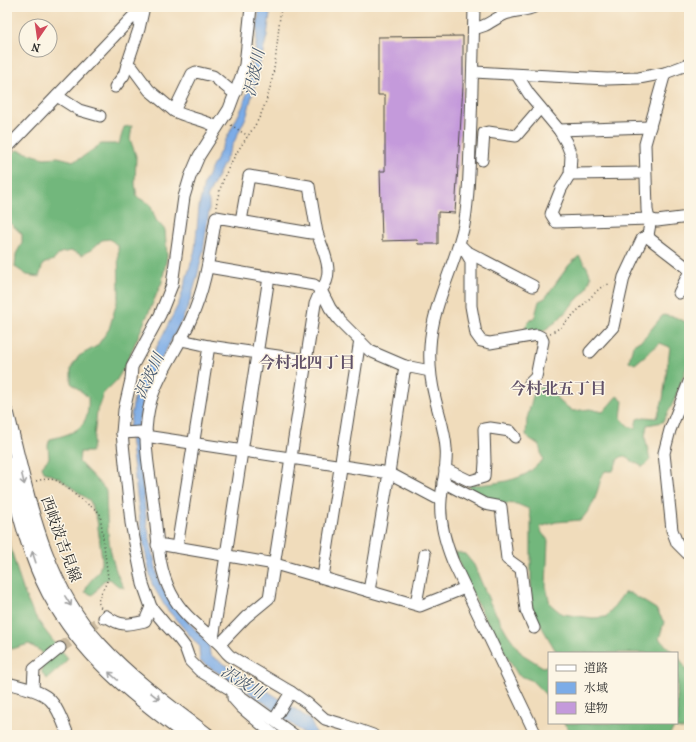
<svg xmlns="http://www.w3.org/2000/svg" width="696" height="742" font-family="'IM FELL French Canon','Noto Serif JP',serif">
<style>
.forest{fill:#72b77c;stroke:#4e7154}
.water{fill:#7cace7;stroke:#546c89}
.building{fill:#c49adb}
.lines{fill:none;stroke-linecap:round;stroke-linejoin:round}
.minor-tunnel{stroke:#c9b99e;stroke-width:11;stroke-dasharray:11 5.5;stroke-linecap:butt}
.minor-casing{stroke:#494641;stroke-width:13}
.major-casing{stroke:#494641;stroke-width:16}
.path{stroke:#494641;stroke-width:1.5;stroke-dasharray:1 3;stroke-linecap:butt}
.minor{stroke:#fff;stroke-width:11}
.major{stroke:#fff;stroke-width:14}
.oneway{stroke:#a0a0a0}
.labels{text-anchor:middle;dominant-baseline:central;stroke-width:3;stroke-linejoin:round;paint-order:stroke}
.street-label{font-size:15px;fill:#2b2b2b;stroke:#fcf5e5}
.water-label{font-size:16px;font-style:italic;fill:#47586d;stroke:#fcf5e5}
.neighbourhood-label{font-size:16px;font-weight:bold;fill:#615269;stroke:#fcf5e5}
</style>
<rect width="100%" height="100%" fill="#fcf5e5"/>
<filter id="ink" filterUnits="userSpaceOnUse"><feTurbulence type="fractalNoise" baseFrequency=".025" numOctaves="2"/><feDisplacementMap in="SourceGraphic" scale="8" xChannelSelector="R" yChannelSelector="G"/><feConvolveMatrix kernelMatrix="1 2 1 2 8 2 1 2 1" color-interpolation-filters="sRGB"/></filter>
<filter id="wash" filterUnits="userSpaceOnUse"><feTurbulence type="fractalNoise" baseFrequency=".012" numOctaves="4" result="noise"/><feDisplacementMap in="SourceGraphic" scale="16" xChannelSelector="R" yChannelSelector="G"/><feGaussianBlur stdDeviation="0.9" result="paint"/><feColorMatrix in="noise" values="0 0 0 0 0 0 0 0 0 0 0 0 0 0 0 0 0 1.4 0 .05"/><feComposite in="paint" operator="in"/></filter>
<g filter="url(#wash)">
<rect width="100%" height="100%" fill="#f0dcbb"/>
<g class="forest">
<path d="M132,126L130,139L136,156L135,184L137,197L150,204L156,220L165,230L167,256L162,282L125,366L116,381L103,394L97,411L93,445L91,452H80L79,462L106,490C107,523 107,559 124,588L117,585L110,579L103,581L93,595L85,592L88,584L99,571L102,559L97,520L90,501L59,478L44,472L42,466L49,458L48,445L50,439C77,433 90,427 88,397L71,383V368L79,356L97,346L109,329L119,295L118,246L110,239L102,240L91,250L82,255L72,251L60,253L54,260L43,264L39,277L27,275L15,267L16,254L22,243V234L11,224L7,222V160L11,154L17,150L44,158L58,157L74,161L81,158L101,144H119L124,127Z"/>
<polygon points="579,256 587,267 591,277 586,290 556,322 543,331 524,333 526,325 535,316 539,301 545,298 569,265"/>
<path d="M663,315L675,317L686,322L689,317V361L674,401L663,422L647,425L645,437L650,460L643,467L623,456L618,459L613,471H605C600,478 600,484 597,492C595,502 587,513 581,520L556,522L540,527L542,533L548,540L546,586L550,604L562,614L593,618L606,617L624,593H630L656,609L664,622L659,639L674,653H557L533,612L531,601V519L529,509L517,504L501,503L492,501L470,491L469,485C485,485 512,482 526,474C532,471 537,464 543,460L539,445L526,436L527,419L534,392L542,386L551,390L559,401L573,411L590,409L603,412L617,396L623,401L621,418L628,426L635,428L637,419L644,417L657,418L663,399L670,347L660,343L635,364L629,361L633,345L643,339Z"/>
<path d="M7,535C15,561 22,596 37,619C46,633 57,646 68,658L63,665L47,679L42,673V652L29,644L12,649L7,648Z"/>
<polygon points="455,552 465,554 474,565 491,605 507,633 522,654 543,667 549,665 549,698 531,680 518,675 489,626 465,579"/>
<path d="M677,656C695,673 689,707 689,730L674,728L669,735H583L573,733L563,723H677Z"/>
</g>
<polygon class="water" points="259,7 271,7 267,36 247,115 207,198 209,201 209,211 203,252 196,281 188,307 182,320 146,388 140,415 137,435 147,525 159,582 169,600 209,645 210,655 294,708 310,720 317,735 306,735 262,701 200,661 199,646 166,608 152,584 142,536 129,429 134,398 141,378 179,303 195,250 199,207 204,183 243,106 248,90 256,45"/>
<g id="blocks">
<polygon class="building" points="463,36 463,86 455,213 438,212 438,244 418,244 417,240 382,241 380,171 385,171 385,95 378,95 378,37"/>
</g>
</g>
<g filter="url(#ink)">
<use href="#blocks" fill-opacity="0" stroke="#494641" stroke-width="1"/>
<g class="lines">
<polyline class="minor-tunnel" points="60,648 104,618"/>
<defs>
<g id="minor">
<polyline points="251,7 245,65 241,77 229,109 199,156 190,177 184,197 172,285 160,315 132,367 131,380 124,410 122,433 140,432 145,436 389,473 440,500"/>
<path d="M474,7C473,54 472,100 470,146C469,172 469,199 464,225C455,267 432,304 430,347C429,364 431,382 435,398C439,415 445,431 446,448C448,466 442,483 441,500C439,521 445,542 453,562L536,735"/>
<path d="M474,28C487,28 496,16 509,13C517,10 526,11 534,7"/>
<polyline points="127,65 132,67 149,90 174,111"/>
<polyline points="474,72 607,79 639,78 665,73 689,64"/>
<polyline points="517,75 529,94 559,130 566,142 571,155 570,174 561,189 551,214 556,222 649,219 657,221 689,217"/>
<polyline points="115,87 124,75 127,65 139,29 143,11 142,7"/>
<polyline points="57,96 79,110 100,116"/>
<path d="M217,127C203,119 188,118 174,111L192,74L196,72L213,76L230,90L236,92"/>
<polyline points="559,130 650,127"/>
<polyline points="7,148 142,7"/>
<polyline points="482,160 484,133 488,132 516,136 540,108"/>
<polyline points="570,174 645,173"/>
<polyline points="241,221 249,176 309,186 317,233"/>
<polyline points="648,235 650,239 689,269"/>
<polyline points="459,244 464,249 471,261 471,306 476,334 481,341 490,343 537,335 541,337 543,341 536,377 530,383"/>
<polyline points="464,250 533,286"/>
<polyline points="208,267 314,285 321,290 315,304 269,598 246,617 220,644"/>
<polyline points="679,293 689,273"/>
<polyline points="180,339 186,341 209,346 306,360"/>
<polyline points="590,352 613,327 624,277 642,239 648,235 650,224 647,210 645,144 665,73"/>
<polyline points="689,382 670,430 664,453 672,530 677,543 689,555"/>
<polyline points="122,433 131,523 143,584 151,607 165,624 179,639 185,647 190,661 200,671 233,691 294,735"/>
<polyline points="445,469 470,481 484,477 485,462 484,429 490,428 510,431 515,437"/>
<polyline points="443,482 485,504 501,507 507,559 521,569 526,610 534,628"/>
<polyline points="157,545 164,545 275,564 420,606 465,588"/>
<polyline points="177,547 209,346"/>
<polyline points="323,577 360,340"/>
<polyline points="369,591 389,473 405,366"/>
<polyline points="416,604 425,554"/>
<path d="M104,618L106,616C121,627 128,625 145,621L151,607"/>
<polyline points="213,639 269,277"/>
<path d="M7,683C49,694 52,693 68,735"/>
<polyline points="33,689 34,669 60,648"/>
<polyline points="233,692 233,698 241,707 274,735"/>
<polyline points="291,692 307,703 325,719 345,725 373,735"/>
<path d="M274,720L291,692L230,656C225,652 223,647 218,643C199,626 183,616 171,593C157,565 158,537 154,508C150,470 140,439 151,400C160,370 179,348 191,319C206,287 210,251 216,217L311,233H317C323,251 336,273 321,290L330,308L339,320L370,351L405,366L430,371"/>
</g>
<g id="major">
<path d="M7,414C27,494 42,583 100,645C132,680 170,707 207,735"/>
<path d="M7,463C18,507 28,553 49,593C83,656 131,693 187,735"/>
</g>
</defs>
<use href="#minor" class="minor-casing"/>
<use href="#major" class="major-casing"/>
<g class="path">
<polyline points="231,125 248,136"/>
<path d="M216,207C219,186 229,164 241,146C249,134 258,123 263,109C276,79 277,40 281,7"/>
<polyline points="550,333 560,328 600,288 611,283"/>
<path d="M36,481C62,474 64,488 82,500C88,505 94,508 100,513L108,578C106,586 100,593 98,602L101,608"/>
</g>
<use href="#minor" class="minor"/>
<use href="#major" class="major"/>
</g>
<defs><path id="oneway-shaft" d="M-6 0H5M1.5-3L5.5 0L1.5 3" fill="none" stroke-width="1.6" stroke-linecap="round" stroke-linejoin="round"/></defs>
<g class="oneway">
<use href="#oneway-shaft" transform="translate(23 479) rotate(76)"/>
<use href="#oneway-shaft" transform="translate(34 557) rotate(-108)"/>
<use href="#oneway-shaft" transform="translate(68 601) rotate(58)"/>
<use href="#oneway-shaft" transform="translate(113 676) rotate(-138)"/>
<use href="#oneway-shaft" transform="translate(155 696) rotate(38)"/>
</g>
</g>
<g class="labels">
<g class="street-label">
<text transform="translate(61 539) rotate(70)">西岐波吉見線</text>
</g>
<g class="water-label">
<text transform="translate(254 73) rotate(-78)">沢波川</text>
<text transform="translate(149 376) rotate(-65)">沢波川</text>
<text transform="translate(243 682) rotate(31)">沢波川</text>
</g>
<g class="neighbourhood-label">
<text x="307" y="362">今村北四丁目</text>
<text x="558" y="388">今村北五丁目</text>
</g>
</g>
<rect width="696" height="742" fill="none" stroke="#fcf5e5" stroke-width="24"/>
<rect x="548" y="652" width="130" height="72" fill="#fcf5e5" stroke="#a8a49b"/>
<rect x="556" y="665" width="20" height="6" fill="#ffffff" stroke="#a8a49b"/>
<text x="584" y="672" font-size="12" fill="#2b2b2b">道路</text>
<rect x="556" y="682" width="20" height="12" fill="#7cace7" stroke="#a8a49b"/>
<text x="584" y="692" font-size="12" fill="#2b2b2b">水域</text>
<rect x="556" y="702" width="20" height="12" fill="#c49adb" stroke="#a8a49b"/>
<text x="584" y="712" font-size="12" fill="#2b2b2b">建物</text>
<g transform="translate(38 38) rotate(193)"><circle r="19" fill="#fcf5e5" stroke="#a8a49b"/>
<path d="M0-3L7 15L0 10L-7 15Z" fill="#d1495b"/>
<text y="-6" font-size="11" font-weight="bold" text-anchor="middle" fill="#2b2b2b">N</text>
</g>
</svg>
